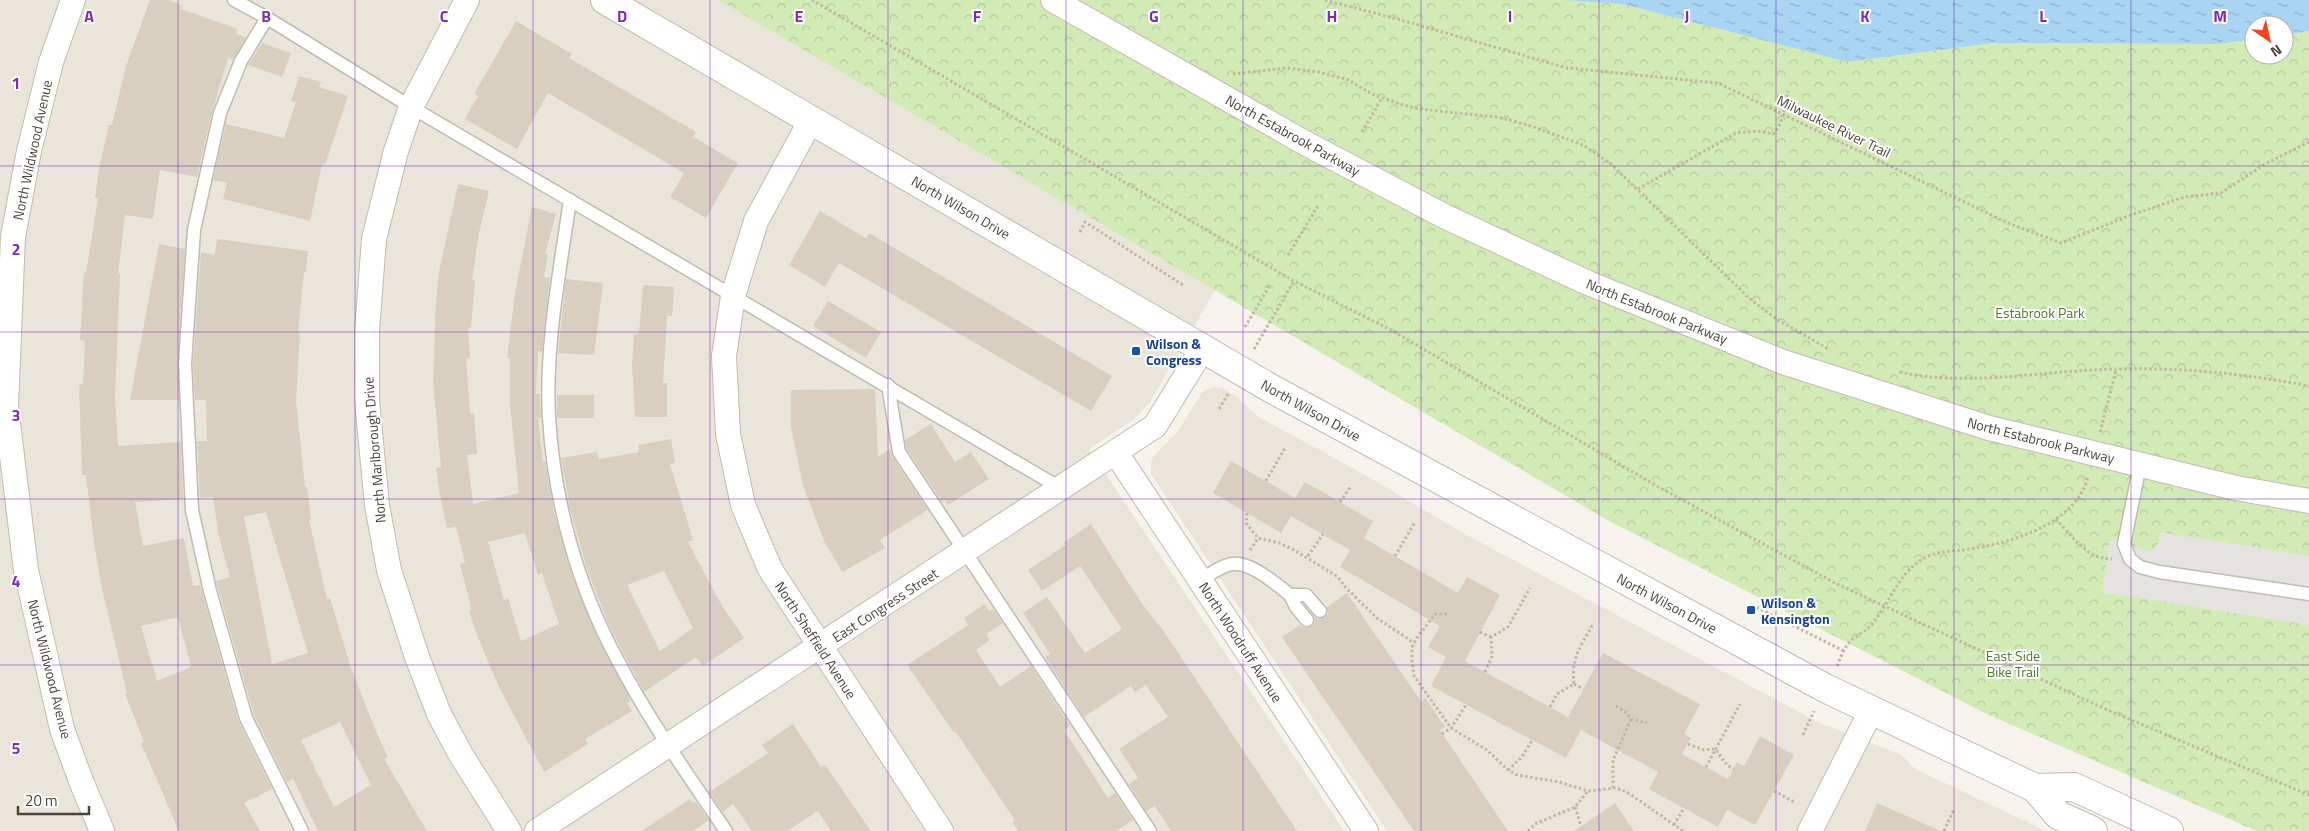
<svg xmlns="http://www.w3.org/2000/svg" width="2309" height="831" font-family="'Titillium Web',sans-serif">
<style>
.residential{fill:#eae5da}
.forest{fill:url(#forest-crowns)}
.parking{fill:#e5e3e0}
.water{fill:url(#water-ripples)}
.building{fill:#d8cfc1;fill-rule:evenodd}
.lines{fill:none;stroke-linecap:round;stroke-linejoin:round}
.service-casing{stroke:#c2bbae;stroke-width:15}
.minor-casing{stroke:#c2bbae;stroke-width:26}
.tertiary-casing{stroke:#c2bbae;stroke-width:30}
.path{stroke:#c4b79f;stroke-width:3;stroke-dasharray:2.5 2.5;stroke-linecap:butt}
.service{stroke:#fff;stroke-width:12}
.minor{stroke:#fff;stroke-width:24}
.tertiary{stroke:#fff;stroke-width:28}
.grid{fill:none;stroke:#7b2cbf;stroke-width:1;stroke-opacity:0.55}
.transit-dot{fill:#1a4fb4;stroke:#fff;stroke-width:2}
.labels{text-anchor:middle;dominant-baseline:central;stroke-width:4;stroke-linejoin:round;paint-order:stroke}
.street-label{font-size:14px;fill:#4b4439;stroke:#fff}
.park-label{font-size:14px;fill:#4a7f2a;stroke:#fff}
.transit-label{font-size:14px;font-weight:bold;fill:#164399;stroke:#fff;text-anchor:start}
.grid-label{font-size:16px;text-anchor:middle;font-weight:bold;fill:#7b2cbf;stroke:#fff;stroke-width:4;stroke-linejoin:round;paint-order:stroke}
</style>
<defs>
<pattern id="forest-crowns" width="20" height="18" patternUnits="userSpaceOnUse" patternTransform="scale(1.25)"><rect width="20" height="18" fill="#d2eab5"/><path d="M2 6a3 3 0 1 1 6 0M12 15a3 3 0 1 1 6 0" fill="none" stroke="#b6ca9c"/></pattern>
<pattern id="water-ripples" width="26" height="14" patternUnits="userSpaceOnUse" patternTransform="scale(1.25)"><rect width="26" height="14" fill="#a9d4f2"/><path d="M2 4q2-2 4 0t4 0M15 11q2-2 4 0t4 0" fill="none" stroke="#8caec5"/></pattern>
</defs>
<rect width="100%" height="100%" fill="#f6f3ec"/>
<g class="residential">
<polygon points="0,0 718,0 1215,290 1150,402 1133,420 1089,449 1344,831 0,831"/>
<polygon points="1213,387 1223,388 1237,397 1257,416 1367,476 1470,537 1820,723 1902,755 1915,769 2046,831 1387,831 1151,474 1151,462 1155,455 1178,431 1203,391"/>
</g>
<polygon class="forest" points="718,0 1564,0 1622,4 1848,62 1994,43 2220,44 2254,39 2254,55 2284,55 2284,35 2309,31 2309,831 2257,831 1991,716 1611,522"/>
<polygon class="parking" points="2160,532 2309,556 2309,625 2102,592 2110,539 2147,551 2153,550 2158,544"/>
<polygon class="water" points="1564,0 2309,0 2309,31 2284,35 2284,25 2254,25 2254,39 2220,44 1994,43 1848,62 1622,4"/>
<g class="building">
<path d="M150,0H168L182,5L181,9L238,29L236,34L246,37L233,60L228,58L210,120L197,177L160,170L153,219L125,215L118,274H120L115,396L118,446L181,442L183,499L135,502L143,546L184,538L193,586L200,585L238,720L272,789L244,803L260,831H179L141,743L144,742L125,694L127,693L102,589L94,543L86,475H82L79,385L83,384L85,341L80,340L84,272L86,273L98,198H95L99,168L109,125H112L126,66ZM178,617L191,667L157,681L141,626Z"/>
<polygon points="516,21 572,54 569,58 696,132 693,137 738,163 706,218 670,197 684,173 548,93 517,149 465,119 478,96 474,94"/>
<polygon points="262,43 291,53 282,77 248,65"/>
<polygon points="299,76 321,82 319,87 348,96 325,165 322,164 310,221 223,199 227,183 213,180 226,124 284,138 296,102 291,101"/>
<path d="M458,184L489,191L479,233L472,280H475L471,327L468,328L470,356L469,359L466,358L470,413H474L477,454L467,455L473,504L519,493L510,404V358H507L515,293L532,207L556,214L545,254H548L544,277L550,278L542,352L538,351L536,394H540L541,418H538L543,461H545L554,513L572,575L596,634L631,701L627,703L632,711L585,739L588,744L544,772L499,687L477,635L469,611L472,610L460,564L465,562L456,527L447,528L440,496L436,468L441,467L433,381L436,302L439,272ZM525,533L538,575L542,573L559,624L521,641L508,598L504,600L488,542Z"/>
<polygon points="820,211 866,238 869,233 1112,376 1091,411 839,263 825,287 789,265"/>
<path d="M217,239L308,251L306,272H304L298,333H300L296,401L305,487H307L311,520H309L327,599L330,598L351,668L375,729L388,757L384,759L427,831H318L293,779L287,782L254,715L216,581L230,577L219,537L213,497L200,498L197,441H207L206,400H195L193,363L201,252L215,255ZM266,512L308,653L272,664L244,517ZM340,722L371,785L334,807L301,740Z"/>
<polygon points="159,244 185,249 177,362 179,400 130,400"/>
<polygon points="566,279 603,283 594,355 558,353"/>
<polygon points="643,285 674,287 672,316 667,316 663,383 667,383 667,417 635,417 632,364 634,334 639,334"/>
<polygon points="828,301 881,332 866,358 813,326"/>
<polygon points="875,389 878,457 890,449 892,456 928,510 880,540 885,548 842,572 825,543 803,486 791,427 791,390"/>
<rect x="557" y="395" width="37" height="23"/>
<polygon points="931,424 955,462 971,452 989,479 948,505 945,500 942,502 907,449 905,440"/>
<path d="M671,439L675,463L670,464L693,540L688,542L722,606L744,638L703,666L696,657L644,692L610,627L587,569L570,509L561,458L597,452L599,459L639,452L638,445ZM664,571L693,628L660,651L627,585Z"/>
<polygon points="1231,461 1295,498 1305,482 1373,521 1364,538 1458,593 1467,577 1500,595 1465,661 1568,717 1603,653 1700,704 1684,734 1691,738 1682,754 1728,779 1737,762 1744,766 1760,736 1794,755 1755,825 1727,810 1718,827 1649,789 1658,772 1581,730 1566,758 1431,686 1446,657 1428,647 1440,626 1340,567 1350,550 1291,516 1281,533 1213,493"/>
<polygon points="1091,524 1140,601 1165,633 1297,831 1171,831 1155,806 1146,811 1129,784 1138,778 1119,749 1168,717 1146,685 1135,692 1131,686 1084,717 1045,657 1050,654 1023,613 1047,597 1085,653 1122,629 1080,566 1042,591 1028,570 1066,545 1064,542"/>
<polygon points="1347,593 1422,703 1425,697 1445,727 1440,730 1508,831 1414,831 1282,637 1300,625 1305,628 1312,626 1315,622 1314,617 1318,619 1325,617 1328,613 1327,607"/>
<polygon points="985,604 989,611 993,609 1003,623 986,634 990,640 976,650 1000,687 1031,666 1070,726 1064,730 1108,798 1115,793 1133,820 1116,831 1018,831 1013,823 1014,819 956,732 954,733 907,665 968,625 964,618"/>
<polygon points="793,724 821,767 825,765 871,831 831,831 818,811 787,831 752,831 733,804 723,812 709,792 768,753 762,745"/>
<polygon points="690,799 692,803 695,801 709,820 693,831 641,831"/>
<polygon points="1615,803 1634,831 1574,831"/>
<polygon points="1877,803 1941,831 1865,831"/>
</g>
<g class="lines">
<defs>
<g id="service">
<polyline points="234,0 267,18 411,107 1062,489"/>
<polyline points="267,18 241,61 220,113 194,230 185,363 192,510 210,591 246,718 302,831"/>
<path d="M570,200C560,270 545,346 549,417C554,501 577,585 617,659C648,719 688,775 726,831"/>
<polyline points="888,385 899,452 1150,831"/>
<polyline points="2140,465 2124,544 2130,559 2140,567 2159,572 2309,594"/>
<path d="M1200,580C1209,575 1218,568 1228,565C1247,558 1276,584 1290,595"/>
<polyline points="1307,620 1296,607 1290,595 1306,595 1320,611"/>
</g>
<g id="minor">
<polyline points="73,0 51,62 29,151 13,237 6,407 26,570 62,729 81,781 102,831"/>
<polyline points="467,0 411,107 396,151 374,239 367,331 367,401 377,505 389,570 417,657 439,714 461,755 509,831"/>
<polyline points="1053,0 1305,143 1446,217 1588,283 1783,362 1989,428 2236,488 2309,501"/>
<polyline points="811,120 756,221 733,296 724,356 728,434 743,505 770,569 941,831"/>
<polyline points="1116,453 1366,831"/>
<polyline points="537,831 1155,426 1203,348"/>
<polyline points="1810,831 1871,711"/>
</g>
<g id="tertiary">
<polyline points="605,0 1272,389 1825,688 2035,788 2058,815 2093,831"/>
<polyline points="2035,788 2074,787 2169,831"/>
</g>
</defs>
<use href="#service" class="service-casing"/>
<use href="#minor" class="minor-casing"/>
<use href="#tertiary" class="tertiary-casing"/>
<g class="path">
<polyline points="812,0 1294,281 1391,330 1655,485 1835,583 2103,708 2309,795"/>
<polyline points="1325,0 1401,20 1567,68 1718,83 2008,223 2061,243 2131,215 2184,197 2221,193 2265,164 2309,142"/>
<polyline points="1233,74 1287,68 1318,72 1346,79 1372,94 1400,104 1419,109 1498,117 1528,125 1583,145 1611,164 1750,299 1775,318 1830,350"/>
<polyline points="1362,132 1382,98"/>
<path d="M1638,189L1736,133L1758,131L1773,134C1783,125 1785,104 1788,91"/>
<polyline points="1080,232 1085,222 1183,285"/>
<polyline points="1288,255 1318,206"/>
<polyline points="1245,327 1270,285"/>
<polyline points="1254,349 1294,281"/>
<path d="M1900,372C1963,386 2030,373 2093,370C2168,366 2236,372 2309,386"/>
<polyline points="1219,409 1228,394"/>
<polyline points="2100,432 2116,370"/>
<polyline points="1266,481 1285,448"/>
<polyline points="1340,502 1351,486"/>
<polyline points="1247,513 1246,523 1258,538 1279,543 1294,550 1327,570 1338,577 1346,588 1377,618 1414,643"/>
<path d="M2056,519C2073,537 2086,559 2112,559"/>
<polyline points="1250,550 1258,538"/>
<polyline points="1308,556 1323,534"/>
<polyline points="1395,556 1415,522"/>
<polyline points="1752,605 1844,651"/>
<polyline points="1447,614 1435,614 1417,638 1412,647 1412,662 1414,676 1451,728 1487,750 1508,770 1517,775 1559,782 1588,791 1616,788 1627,792 1683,831"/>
<polyline points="1480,632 1491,637"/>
<path d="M1837,666C1840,659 1843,651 1847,645C1854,636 1866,632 1873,623C1888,604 1898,577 1918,562C1936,549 1955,552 1976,548C2017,541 2076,522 2088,477"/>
<polyline points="1485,672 1492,656 1491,637 1508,627 1530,588"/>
<polyline points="1574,684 1583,689"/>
<polyline points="1616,706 1627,713 1631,719 1647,723"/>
<path d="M1550,707L1557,694L1574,684C1571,657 1580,648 1593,624"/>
<polyline points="1442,734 1451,728 1466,705"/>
<polyline points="1803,735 1814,711"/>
<polyline points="1688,744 1704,750 1715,749 1727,765 1734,769"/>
<polyline points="1706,767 1740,704"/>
<polyline points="1508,770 1522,757 1532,740"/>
<polyline points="1613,788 1613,760 1631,719"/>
<polyline points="1774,791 1794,802"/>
<polyline points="1575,807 1581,826"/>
<polyline points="1674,825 1684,808"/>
<polyline points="1528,831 1535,824 1575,807 1588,791"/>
<polyline points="1944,831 1954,809"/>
</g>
<use href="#service" class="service"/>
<use href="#minor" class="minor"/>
<use href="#tertiary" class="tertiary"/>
</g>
<path class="grid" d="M178,0V831M355,0V831M533,0V831M710,0V831M888,0V831M1066,0V831M1243,0V831M1421,0V831M1599,0V831M1776,0V831M1954,0V831M2131,0V831M0,166H2309M0,332H2309M0,499H2309M0,665H2309"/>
<g class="transit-dot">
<rect x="1131" y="346" width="10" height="10" rx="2.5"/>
<rect x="1746" y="605" width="10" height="10" rx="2.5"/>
</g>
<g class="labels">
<g class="street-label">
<text transform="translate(1834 126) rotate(26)">Milwaukee River Trail</text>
<text transform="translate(1293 135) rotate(29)">North Estabrook Parkway</text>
<text transform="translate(32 150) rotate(-78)">North Wildwood Avenue</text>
<text transform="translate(961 207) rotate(30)">North Wilson Drive</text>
<text transform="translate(1657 311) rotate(22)">North Estabrook Parkway</text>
<text transform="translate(1311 410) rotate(29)">North Wilson Drive</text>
<text transform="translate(2041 440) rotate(14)">North Estabrook Parkway</text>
<text transform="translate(374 450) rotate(-95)">North Marlborough Drive</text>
<text transform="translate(1667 603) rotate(28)">North Wilson Drive</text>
<text transform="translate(885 605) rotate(-33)">East Congress Street</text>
<text transform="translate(816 640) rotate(57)">North Sheffield Avenue</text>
<text transform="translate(1241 642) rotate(57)">North Woodruff Avenue</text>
<text transform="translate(50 669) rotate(76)">North Wildwood Avenue</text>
</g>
<g class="park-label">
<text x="2040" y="312">Estabrook Park</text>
<text x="2013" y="655">East Side<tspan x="2013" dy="16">Bike Trail</tspan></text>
</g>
<g class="transit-label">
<text x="1146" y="343">Wilson &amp;<tspan x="1146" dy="16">Congress</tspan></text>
<text x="1761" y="602">Wilson &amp;<tspan x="1761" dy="16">Kensington</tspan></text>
</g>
</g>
<g class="grid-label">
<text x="89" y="22">A</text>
<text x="266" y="22">B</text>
<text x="444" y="22">C</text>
<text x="622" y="22">D</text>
<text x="799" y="22">E</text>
<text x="977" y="22">F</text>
<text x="1154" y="22">G</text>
<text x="1332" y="22">H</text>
<text x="1510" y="22">I</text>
<text x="1687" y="22">J</text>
<text x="1865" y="22">K</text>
<text x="2043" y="22">L</text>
<text x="2220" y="22">M</text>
<text x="16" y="89">1</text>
<text x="16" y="255">2</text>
<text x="16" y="421">3</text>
<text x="16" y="587">4</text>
<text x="16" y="754">5</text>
</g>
<g transform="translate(2269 40) rotate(146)"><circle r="24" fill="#ffffff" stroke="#b7b4b0"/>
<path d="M0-4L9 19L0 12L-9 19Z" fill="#fc3f1d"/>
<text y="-8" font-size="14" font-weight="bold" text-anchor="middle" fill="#4b4439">N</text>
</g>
<path d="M18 806v8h71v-8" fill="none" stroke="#4b4439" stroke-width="2.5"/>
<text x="25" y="806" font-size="15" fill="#4b4439" stroke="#ffffff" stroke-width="4" paint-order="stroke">20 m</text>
</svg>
